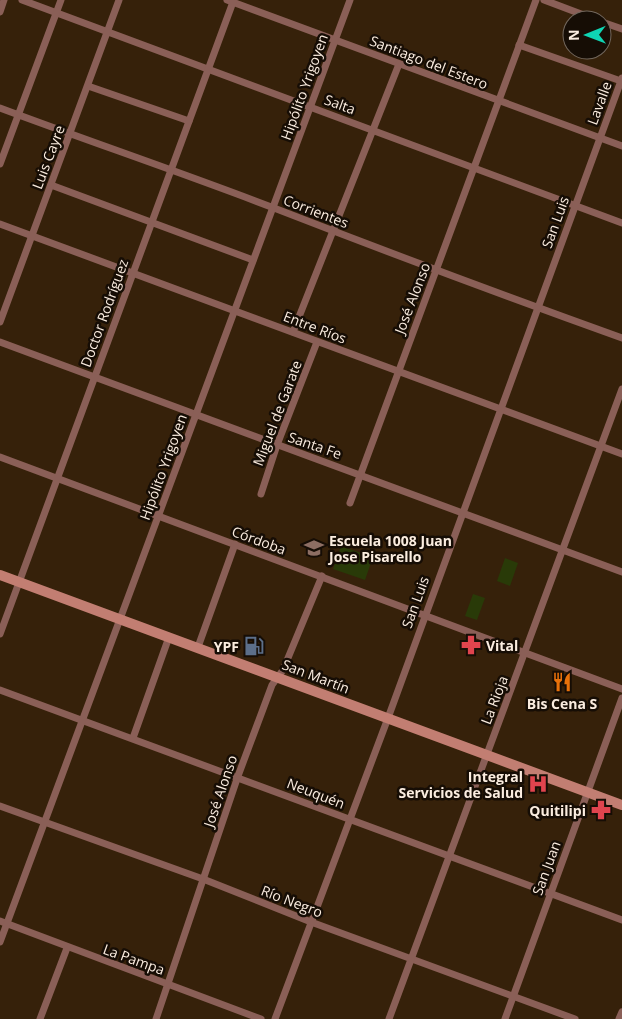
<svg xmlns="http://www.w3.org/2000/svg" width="622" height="1019" font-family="'Open Sans',sans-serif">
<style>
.green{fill:#293a08}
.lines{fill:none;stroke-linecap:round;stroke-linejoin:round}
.street{stroke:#8a5f57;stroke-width:7}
.secondary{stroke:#c27e72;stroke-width:10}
.labels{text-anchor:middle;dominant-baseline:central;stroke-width:5;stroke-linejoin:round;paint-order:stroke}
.street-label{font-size:14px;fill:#fbede0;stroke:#160d05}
.poi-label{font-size:14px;font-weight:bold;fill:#fbede0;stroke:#160d05;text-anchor:end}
</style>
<rect width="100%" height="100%" fill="#36210a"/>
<g class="green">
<polygon points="341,546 373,557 365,580 333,569"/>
<polygon points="505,558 518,563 510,586 497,581"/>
<polygon points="473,594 485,598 477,620 465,616"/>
</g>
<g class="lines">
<g class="street">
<polyline points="22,0 622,223"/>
<polyline points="227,0 622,146"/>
<polyline points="544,0 597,20"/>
<polyline points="0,12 4,0"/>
<polyline points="602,22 622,29"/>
<polyline points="519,45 621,81"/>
<polyline points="88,86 189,121"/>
<path d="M0,108C91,142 183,173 274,208C390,253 505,296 622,338"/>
<polyline points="0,164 61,0"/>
<polyline points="51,185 253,260"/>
<polyline points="0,224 622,454"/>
<polyline points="0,322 119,0"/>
<polyline points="293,332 399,64"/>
<polyline points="0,342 622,572"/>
<polyline points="0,457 622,689"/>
<polyline points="261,494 277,445 317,342"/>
<polyline points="350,503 536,0"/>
<polyline points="0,634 233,2"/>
<polyline points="198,647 235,544"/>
<polyline points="0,690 622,920"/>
<polyline points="133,738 169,637"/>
<polyline points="0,806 203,879 311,922 575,1019"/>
<polyline points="0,921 261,1019"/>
<polyline points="0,942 350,0"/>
<polyline points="40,1019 67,948"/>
<polyline points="156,1019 238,776 272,685 283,670 322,576"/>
<polyline points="275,1019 388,718 622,78"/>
<polyline points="389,1019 622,389"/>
<polyline points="505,1019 622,698"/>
<polyline points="619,1019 622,1012"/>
</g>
<polyline class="secondary" points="0,575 622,805"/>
</g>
<defs>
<symbol id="school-bare" viewBox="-9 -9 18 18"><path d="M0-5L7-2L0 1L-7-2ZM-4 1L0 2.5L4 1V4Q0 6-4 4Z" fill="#8d6e63" stroke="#160d05" stroke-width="2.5" paint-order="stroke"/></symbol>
<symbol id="pharmacy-bare" viewBox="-9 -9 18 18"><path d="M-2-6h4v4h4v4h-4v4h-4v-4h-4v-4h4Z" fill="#e0444e" stroke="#160d05" stroke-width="2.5" paint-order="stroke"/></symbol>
<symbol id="fuel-bare" viewBox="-9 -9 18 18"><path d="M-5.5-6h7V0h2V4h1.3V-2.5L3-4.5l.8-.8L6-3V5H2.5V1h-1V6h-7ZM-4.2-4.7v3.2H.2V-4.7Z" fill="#5c6f8a" stroke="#160d05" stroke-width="2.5" paint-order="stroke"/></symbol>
<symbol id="restaurant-bare" viewBox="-9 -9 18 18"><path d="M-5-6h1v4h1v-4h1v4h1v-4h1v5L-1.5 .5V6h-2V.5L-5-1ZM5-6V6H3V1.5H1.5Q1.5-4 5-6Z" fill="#e8710a" stroke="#160d05" stroke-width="2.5" paint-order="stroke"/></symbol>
<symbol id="hospital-bare" viewBox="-9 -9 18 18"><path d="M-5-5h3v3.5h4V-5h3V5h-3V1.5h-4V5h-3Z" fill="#e0444e" stroke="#160d05" stroke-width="2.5" paint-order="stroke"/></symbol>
</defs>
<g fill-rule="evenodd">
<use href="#school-bare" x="300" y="534" width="28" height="28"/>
<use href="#pharmacy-bare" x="457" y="631" width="28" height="28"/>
<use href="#fuel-bare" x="240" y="632" width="28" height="28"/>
<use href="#restaurant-bare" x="548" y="668" width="28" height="28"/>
<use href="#hospital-bare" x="524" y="770" width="28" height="28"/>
<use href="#pharmacy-bare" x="587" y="796" width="28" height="28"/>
</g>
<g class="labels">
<g class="street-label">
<text transform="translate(429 62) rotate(21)">Santiago del Estero</text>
<text transform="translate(304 87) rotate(-70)">Hipólito Yrigoyen</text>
<text transform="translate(599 103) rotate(-70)">Lavalle</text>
<text transform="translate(340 104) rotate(20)">Salta</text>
<text transform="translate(48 157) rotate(-69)">Luis Cayre</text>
<text transform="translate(316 211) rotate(21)">Corrientes</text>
<text transform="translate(555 222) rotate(-70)">San Luis</text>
<text transform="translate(412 298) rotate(-69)">José Alonso</text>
<text transform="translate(104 313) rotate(-70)">Doctor Rodríguez</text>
<text transform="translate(315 327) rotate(21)">Entre Ríos</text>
<text transform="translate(277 413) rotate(-69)">Miguel de Garate</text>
<text transform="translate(315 445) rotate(19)">Santa Fe</text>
<text transform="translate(163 467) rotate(-70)">Hipólito Yrigoyen</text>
<text transform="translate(259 540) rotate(20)">Córdoba</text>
<text transform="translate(415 602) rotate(-70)">San Luis</text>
<text transform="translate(316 676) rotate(21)">San Martín</text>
<text transform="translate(494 700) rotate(-69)">La Rioja</text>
<text transform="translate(220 791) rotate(-71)">José Alonso</text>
<text transform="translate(316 793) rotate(21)">Neuquén</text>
<text transform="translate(546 868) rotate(-70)">San Juan</text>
<text transform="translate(292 901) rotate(21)">Río Negro</text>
<text transform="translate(134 959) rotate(20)">La Pampa</text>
</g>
<g class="poi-label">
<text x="329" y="540" text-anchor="start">Escuela 1008 Juan<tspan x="329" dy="16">Jose Pisarello</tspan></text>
<text x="486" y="645" text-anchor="start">Vital</text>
<text x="239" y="646">YPF</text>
<text x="562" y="703" text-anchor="middle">Bis Cena S</text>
<text x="523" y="776">Integral<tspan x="523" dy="16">Servicios de Salud</tspan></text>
<text x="586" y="810">Quitilipi</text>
</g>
</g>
<g transform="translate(587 35) rotate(269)"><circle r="24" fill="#160d05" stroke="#72675d"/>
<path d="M0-4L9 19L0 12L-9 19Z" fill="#0fd5b4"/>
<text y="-8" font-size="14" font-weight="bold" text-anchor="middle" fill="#fbede0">N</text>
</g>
</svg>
